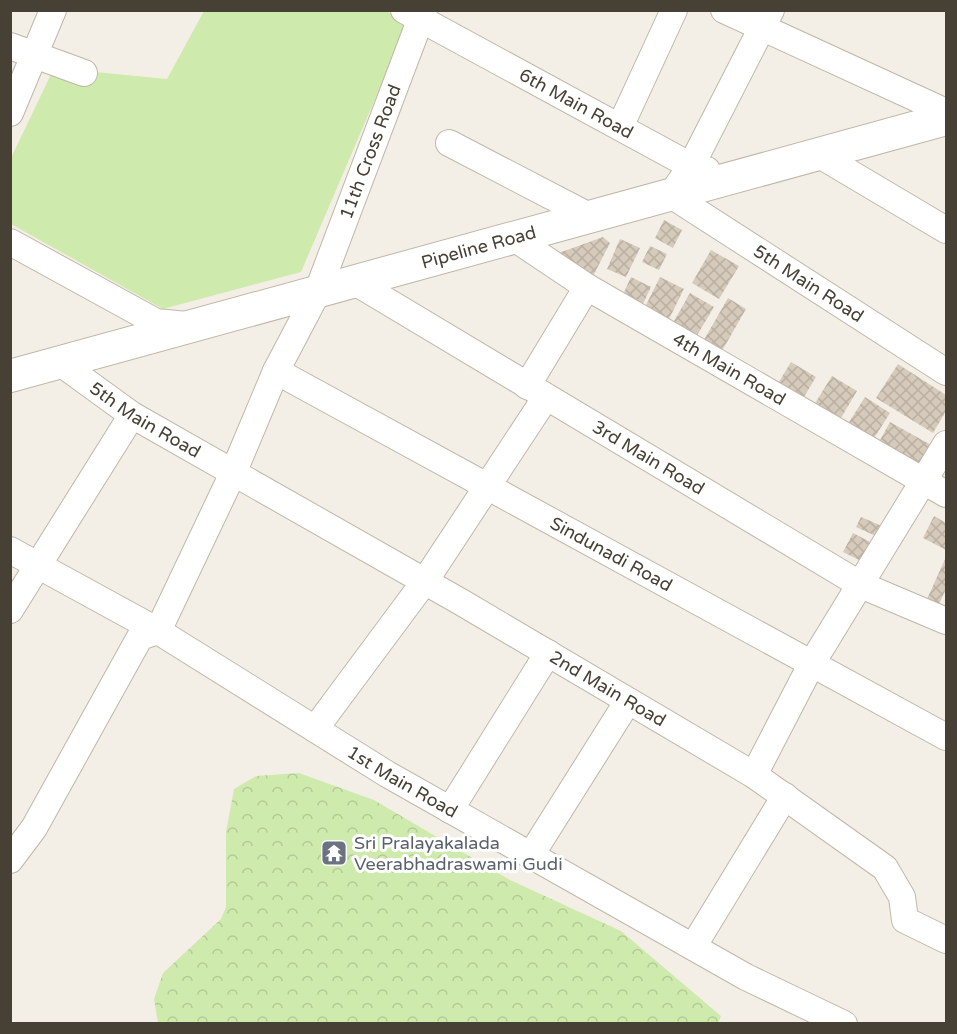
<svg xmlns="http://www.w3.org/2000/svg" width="957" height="1034" font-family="'Varela Round',sans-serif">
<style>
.forest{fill:url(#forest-crowns)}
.green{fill:#cfeaad}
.building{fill:url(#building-cross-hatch)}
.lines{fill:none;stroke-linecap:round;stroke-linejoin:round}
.minor-casing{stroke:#c0b7a8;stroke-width:28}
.tertiary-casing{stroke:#c0b7a8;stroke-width:34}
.minor{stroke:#fff;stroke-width:26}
.tertiary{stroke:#fff;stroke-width:32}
.labels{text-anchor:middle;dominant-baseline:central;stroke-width:6;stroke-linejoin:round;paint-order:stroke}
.street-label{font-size:18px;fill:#474035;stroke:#fff}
.worship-label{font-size:18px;fill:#5b616d;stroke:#fff;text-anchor:start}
</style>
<defs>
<pattern id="forest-crowns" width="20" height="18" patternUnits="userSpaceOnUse" patternTransform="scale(1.5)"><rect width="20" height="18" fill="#cfeaad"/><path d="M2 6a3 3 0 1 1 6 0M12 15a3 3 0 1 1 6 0" fill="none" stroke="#b3ca95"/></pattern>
<pattern id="building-cross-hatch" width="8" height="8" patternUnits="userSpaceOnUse" patternTransform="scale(1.5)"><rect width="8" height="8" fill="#d6cbbb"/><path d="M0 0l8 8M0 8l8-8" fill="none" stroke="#b9afa1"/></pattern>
</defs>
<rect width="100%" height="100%" fill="#f4efe6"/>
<polygon class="forest" points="299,773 374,800 510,880 621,931 721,1016 718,1023 158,1023 154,999 163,973 221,919 226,907 226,832 234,789 256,776"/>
<polygon class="green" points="204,11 386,11 408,22 301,272 163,309 11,224 10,160 54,68 167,79"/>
<g class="building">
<polygon points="664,220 682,230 673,248 655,238"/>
<polygon points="603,237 610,243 589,284 545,258"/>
<polygon points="620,239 640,248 626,277 607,269"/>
<polygon points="650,246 667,254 659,270 642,262"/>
<polygon points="711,250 739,266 719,299 692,283"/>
<polygon points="631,277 651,287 640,310 620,301"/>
<polygon points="660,277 684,289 665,327 641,315"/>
<polygon points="690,293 714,307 693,342 670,328"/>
<polygon points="728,298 746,309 719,356 701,345"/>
<polygon points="791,362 816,377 799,405 774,390"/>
<polygon points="898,364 946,395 946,411 933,433 876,398"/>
<polygon points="832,376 857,391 835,428 809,413"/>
<polygon points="865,397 890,413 869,446 844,430"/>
<polygon points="890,422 931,445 915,474 874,451"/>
<polygon points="934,516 946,523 946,550 923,538"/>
<polygon points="861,517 889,529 885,540 856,527"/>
<polygon points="853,533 874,544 865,563 843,552"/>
<polygon points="946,557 946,589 935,613 923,608"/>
</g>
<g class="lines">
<defs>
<g id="minor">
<path id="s1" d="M404,10L691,166L707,170"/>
<polyline points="724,10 946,112"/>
<path id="s2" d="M771,10L691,166L671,195L946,372"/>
<polyline points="10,46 84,73"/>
<polyline points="10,113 53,10"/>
<polyline points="620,127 674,10"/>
<polyline points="449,143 591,217"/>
<polyline points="818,154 946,230"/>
<path id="s3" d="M514,238L587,287L946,494"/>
<polyline points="10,242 156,322 187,325"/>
<path id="s4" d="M355,282L861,585L946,621"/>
<path id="s5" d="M59,362L132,415L461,602L754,775L885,868L902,897L905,920L946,940"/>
<path id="s6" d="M276,371L946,737"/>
<polyline points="527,386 587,287"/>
<path id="s7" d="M10,550L158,631L387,774L746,977L844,1024"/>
<polyline points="10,610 132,415"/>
<polyline points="315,729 425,581 546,397"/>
<polyline points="754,775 812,663 946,444"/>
<polyline points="450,810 548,653"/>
<polyline points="531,855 628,701"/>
<path id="s8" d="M10,860L34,828L140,637L158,631L234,471L276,371L317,293L424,10"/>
<polyline points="693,947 785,796"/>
</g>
<g id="tertiary">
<path id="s9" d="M10,376L946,119"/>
</g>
</defs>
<use href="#minor" class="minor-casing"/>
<use href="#tertiary" class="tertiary-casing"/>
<use href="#minor" class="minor"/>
<use href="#tertiary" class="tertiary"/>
</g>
<defs>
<symbol id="temple-square" viewBox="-11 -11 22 22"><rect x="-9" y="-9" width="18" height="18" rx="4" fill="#6b7280" stroke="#fff"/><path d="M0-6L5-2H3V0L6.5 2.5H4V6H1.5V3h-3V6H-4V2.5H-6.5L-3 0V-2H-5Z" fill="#fff"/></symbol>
</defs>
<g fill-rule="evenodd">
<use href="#temple-square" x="319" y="838" width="30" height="30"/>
</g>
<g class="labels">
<g class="street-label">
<text stroke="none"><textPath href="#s1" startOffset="196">6th Main Road</textPath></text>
<text stroke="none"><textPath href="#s8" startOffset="802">11th Cross Road</textPath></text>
<text stroke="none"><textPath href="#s9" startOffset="486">Pipeline Road</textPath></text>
<text stroke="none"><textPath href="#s2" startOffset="374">5th Main Road</textPath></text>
<text stroke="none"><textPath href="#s3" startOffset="252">4th Main Road</textPath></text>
<text stroke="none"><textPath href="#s5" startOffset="104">5th Main Road</textPath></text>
<text stroke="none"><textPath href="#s4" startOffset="342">3rd Main Road</textPath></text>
<text stroke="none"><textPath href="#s6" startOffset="382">Sindunadi Road</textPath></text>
<text stroke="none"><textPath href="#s5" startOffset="639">2nd Main Road</textPath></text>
<text stroke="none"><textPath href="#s7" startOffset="456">1st Main Road</textPath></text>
</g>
<g class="worship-label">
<text x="354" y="843">Sri Pralayakalada<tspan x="354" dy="21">Veerabhadraswami Gudi</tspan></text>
</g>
</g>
<rect width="957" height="1034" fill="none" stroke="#474035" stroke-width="24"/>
</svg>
